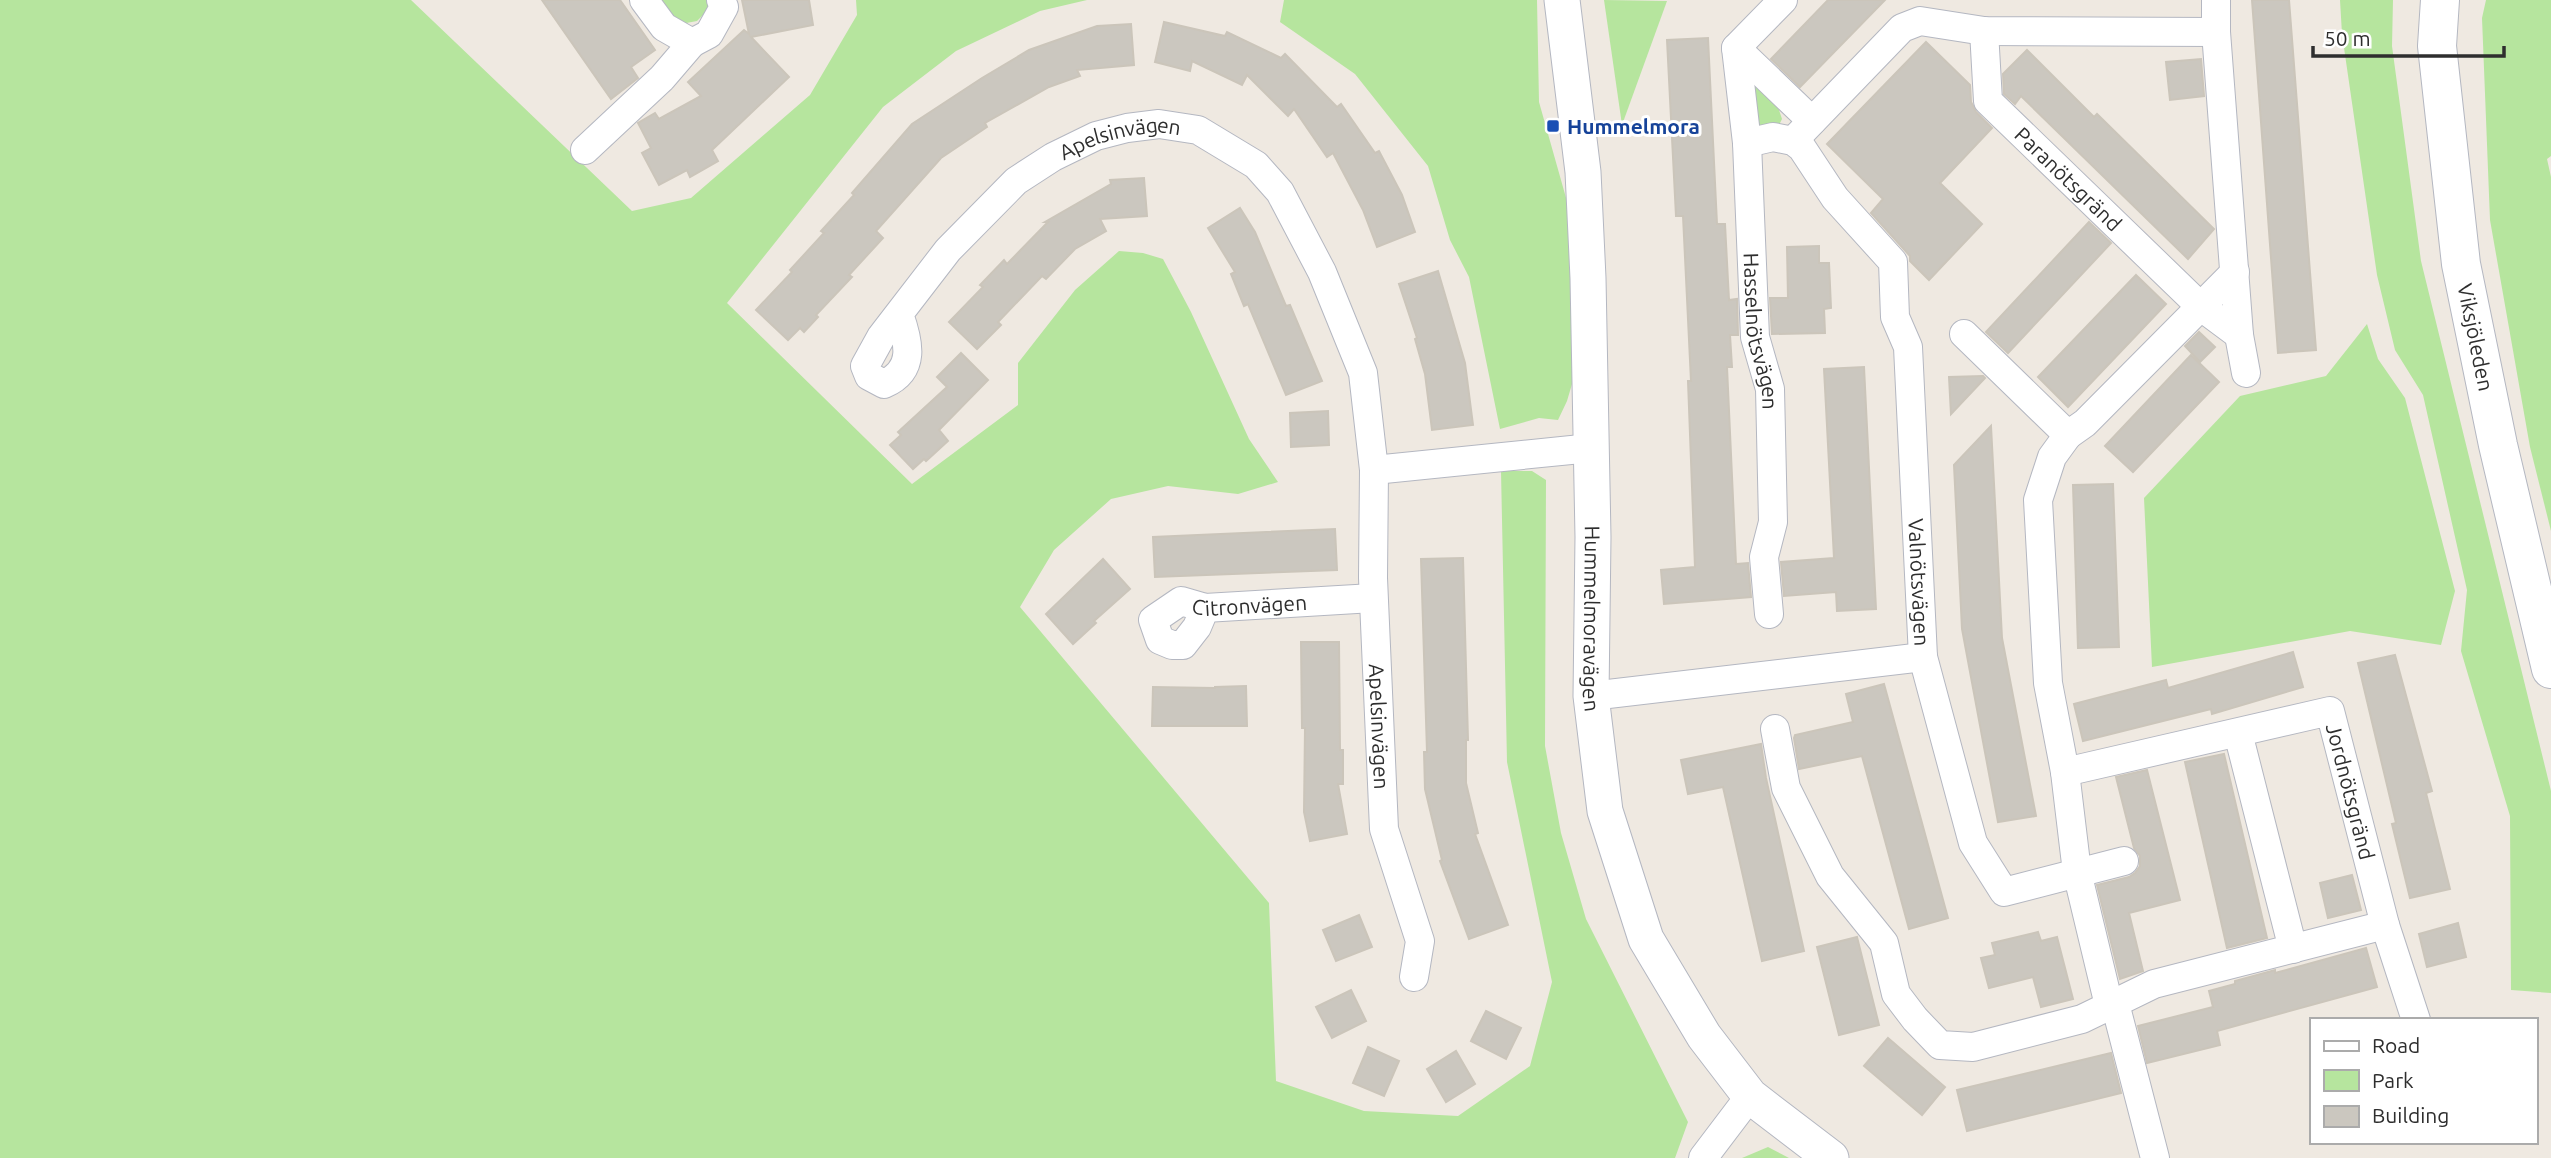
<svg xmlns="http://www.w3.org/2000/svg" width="2551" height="1158" font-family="Ubuntu,sans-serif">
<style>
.green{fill:#b6e59e}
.building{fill:#cbc7bf;stroke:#cbc5ba;stroke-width:2}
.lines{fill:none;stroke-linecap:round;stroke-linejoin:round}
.minor-casing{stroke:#b4b7c1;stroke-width:30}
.tertiary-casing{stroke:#b4b7c1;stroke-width:37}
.secondary-casing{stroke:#b4b7c1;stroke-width:40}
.minor{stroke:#fff;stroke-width:28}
.tertiary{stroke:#fff;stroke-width:35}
.secondary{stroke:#fff;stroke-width:38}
.transit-dot{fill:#1a4fb4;stroke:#fff;stroke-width:2.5}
.labels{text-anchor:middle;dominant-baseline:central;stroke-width:6;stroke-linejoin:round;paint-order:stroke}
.transit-label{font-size:21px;font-weight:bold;fill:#164399;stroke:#fff;text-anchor:start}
.street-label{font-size:21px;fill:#2e2e2e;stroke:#fff}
</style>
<rect width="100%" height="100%" fill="#efe9e1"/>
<g class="green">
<polygon points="0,0 411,0 632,211 691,198 810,95 857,15 856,0 1087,0 1040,11 956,51 883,107 727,303 912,484 1018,405 1018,363 1075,290 1119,251 1143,253 1163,259 1191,312 1249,439 1278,482 1238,494 1168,486 1111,499 1054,550 1020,607 1269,903 1276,1081 1364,1111 1458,1116 1530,1066 1552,982 1507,762 1501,471 1532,471 1546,480 1545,746 1561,833 1586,919 1688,1122 1675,1158 0,1158"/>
<polygon points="652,0 709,0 708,10 697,21 681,24"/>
<polygon points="1284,0 1537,0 1539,102 1570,212 1577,367 1567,401 1558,420 1539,418 1500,429 1469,277 1450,240 1428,166 1355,74 1280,22"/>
<polygon points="1604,0 1667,1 1622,125"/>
<polygon points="2340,0 2393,0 2392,46 2421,261 2551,791 2551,993 2511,990 2510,816 2461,651 2467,590 2423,395 2395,350 2377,275 2342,34"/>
<polygon points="2486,0 2551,0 2551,156 2547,159 2551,177 2551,531 2530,447 2490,220 2482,18"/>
<polygon points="1751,81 1777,104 1782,119 1777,129 1751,131"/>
<polygon points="2367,324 2378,359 2405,398 2455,591 2441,645 2350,631 2152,667 2144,498 2240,396 2326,376"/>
<polygon points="1768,1147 1789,1158 1742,1158"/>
</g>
<g class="building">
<polygon points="542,0 620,0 655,50 631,67 638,78 611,99"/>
<polygon points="742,0 809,0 813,25 751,37 789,77 712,150 718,161 690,177 687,170 659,185 642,153 651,148 638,123 655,113 659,119 701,96 688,82 744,30 749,34"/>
<polygon points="1828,0 1885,0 1800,87 1771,59"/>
<polygon points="2252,0 2289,0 2316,350 2278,353"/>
<polygon points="1164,22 1225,36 1227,32 1281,58 1285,54 1337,107 1341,104 1375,153 1379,151 1402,195 1415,232 1377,247 1363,210 1333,153 1327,157 1294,109 1288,116 1247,75 1242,85 1192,61 1190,71 1155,62"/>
<polygon points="1131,24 1134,65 1077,70 1080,76 1049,87 985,123 987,127 941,158 876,231 883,238 849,275 852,277 816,315 818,317 804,332 800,328 788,340 756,310 792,272 790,270 824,233 821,231 854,195 852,193 912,124 982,78 1029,50 1097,26"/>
<polygon points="1708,38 1717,224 1725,224 1729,300 1737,299 1738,335 1730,335 1732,367 1727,367 1736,564 1748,563 1751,597 1664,604 1661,570 1695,567 1688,381 1691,381 1683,216 1676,216 1667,40"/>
<polygon points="1926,42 1970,85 1971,102 1976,112 1992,128 1940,183 1982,224 1929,280 1910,261 1910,256 1871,213 1883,199 1827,144"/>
<polygon points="2027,50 2094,117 2097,114 2214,229 2188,259 2021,96 2015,104 2004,94 2003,74"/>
<polygon points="2201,59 2204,96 2170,100 2166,62"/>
<polygon points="1144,178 1147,216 1100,219 1106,231 1075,249 1046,279 1042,276 998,322 1001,325 977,349 949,322 983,287 980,285 1004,260 1007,264 1048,222 1045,222 1111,184 1110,180"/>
<polygon points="1240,208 1255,232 1286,306 1290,305 1322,381 1286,395 1248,304 1244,306 1231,274 1235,272 1208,228"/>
<polygon points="2089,222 2111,243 2008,353 1986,332"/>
<polygon points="1819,246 1819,263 1829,263 1831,308 1824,309 1825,333 1772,334 1770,298 1788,298 1787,247"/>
<polygon points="1438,271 1465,363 1473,425 1432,430 1425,374 1415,339 1417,338 1399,284"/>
<polygon points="2136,275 2166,304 2068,407 2038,377"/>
<polygon points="2199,332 2215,347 2200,362 2185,346"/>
<polygon points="961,353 988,380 939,430 948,441 926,461 924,459 913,469 890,445 901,435 898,432 947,387 937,377"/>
<polygon points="2191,355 2219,382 2133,472 2105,446"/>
<polygon points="1864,367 1876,609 1837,611 1836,592 1784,596 1781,562 1834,558 1824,369"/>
<polygon points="1983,376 1985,378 1951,414 1949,377"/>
<polygon points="1328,411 1329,445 1291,447 1290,413"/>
<polygon points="1991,426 2002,638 2036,816 1998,822 1962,629 1954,465"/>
<polygon points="2113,484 2119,647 2078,648 2073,485"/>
<polygon points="1335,529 1337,570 1155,577 1153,537"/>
<polygon points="1463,558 1468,740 1466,740 1466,783 1478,833 1475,834 1508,925 1469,939 1440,861 1442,860 1425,789 1424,752 1427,752 1421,559"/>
<polygon points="1103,559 1130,589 1094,621 1096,623 1073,644 1046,614"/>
<polygon points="1301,642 1339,642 1340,750 1343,750 1343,784 1338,784 1347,834 1310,841 1304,812 1305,728 1302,728"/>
<polygon points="2293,652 2303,687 2212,714 2211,709 2083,741 2074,704 2166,680 2168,688"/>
<polygon points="2395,655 2432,791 2426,793 2450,889 2410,898 2392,824 2396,823 2358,663"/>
<polygon points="1884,684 1948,918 1909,929 1862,756 1799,769 1794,738 1795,735 1853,722 1846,694"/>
<polygon points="1246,686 1247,726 1152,726 1153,687 1215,688 1215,687"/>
<polygon points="1761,744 1766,778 1804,951 1762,961 1723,787 1688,794 1681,760"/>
<polygon points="2224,754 2267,938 2227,948 2185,762"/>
<polygon points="2147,770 2180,900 2129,913 2143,971 2120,979 2097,885 2129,877 2135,873 2140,866 2140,856 2134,848 2116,777"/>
<polygon points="2352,875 2361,910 2328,918 2320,883"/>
<polygon points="1359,915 1372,947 1336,961 1323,930"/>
<polygon points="2458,923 2466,957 2427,967 2419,934"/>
<polygon points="2038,932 2041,941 2057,937 2073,999 2041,1007 2033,977 1989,988 1981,958 1995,955 1992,943"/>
<polygon points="1857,937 1879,1025 1839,1035 1817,947"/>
<polygon points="2366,948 2377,987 2217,1031 2220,1045 2147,1063 2138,1026 2213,1007 2209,991 2235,984 2235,981 2275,970 2275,973"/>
<polygon points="1351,990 1366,1021 1332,1038 1316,1007"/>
<polygon points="1486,1011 1521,1028 1506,1059 1471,1041"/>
<polygon points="1888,1038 1945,1087 1922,1115 1864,1066"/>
<polygon points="1368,1047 1399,1061 1384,1096 1353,1083"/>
<polygon points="1456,1051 1475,1084 1446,1102 1427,1069"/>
<polygon points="2111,1053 2121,1093 1967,1131 1957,1090"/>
</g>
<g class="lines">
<defs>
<g id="minor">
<polyline points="644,0 664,27 692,43 709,34 724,7 721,0"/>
<polyline points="1783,0 1736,48 1812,121"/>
<polyline points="2216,0 2216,32 2239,335 2246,373"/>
<path id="s1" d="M1984,31L1988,101L2200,306L2239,335"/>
<path id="s2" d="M1736,48L1747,143L1755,337L1770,389L1773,522L1764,557L1769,614"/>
<polyline points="1793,141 1902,28 1920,21 1984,31 2216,32"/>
<path id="s3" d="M1747,143L1773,137L1793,141L1802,148L1835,198L1893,262L1895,317L1908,347L1923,657L1973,843L2004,892L2124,861"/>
<polyline points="585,150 662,78 692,43"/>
<path id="s4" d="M899,314C909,342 916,370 884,384L869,376L865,366L881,337L948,250L1016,181L1053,157L1096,136L1127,128L1159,124L1198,130L1256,165L1280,192L1322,272L1363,373L1374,470L1373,578L1384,829L1420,941L1414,977"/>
<polyline points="1964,334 2068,435 2085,423 2235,272"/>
<polyline points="2068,435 2052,457 2038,500 2048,683 2065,772 2077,872 2107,997 2118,1015 2155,1158"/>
<polyline points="1374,470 1591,448"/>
<path id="s5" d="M1205,608L1197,627L1183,645H1172L1160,640L1153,620L1181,601L1205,608L1373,598"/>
<polyline points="1591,696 1923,657"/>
<polyline points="1775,729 1786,788 1830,876 1884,943 1896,994 1915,1019 1940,1045 1973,1047 2082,1019 2154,984 2385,925"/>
<polyline points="2238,733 2293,949"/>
<path id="s6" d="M2065,772L2330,711L2385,925L2416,1020"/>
<polyline points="1703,1158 1750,1096"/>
</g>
<g id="tertiary">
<path id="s7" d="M1562,0L1583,172L1588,278L1593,537L1591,696L1605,811L1646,939L1704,1036L1750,1096L1831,1158"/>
</g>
<g id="secondary">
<path id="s8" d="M2440,0L2437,46L2461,264L2498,445L2551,669"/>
</g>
</defs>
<use href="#minor" class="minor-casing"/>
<use href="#tertiary" class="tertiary-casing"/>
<use href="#secondary" class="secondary-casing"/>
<use href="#minor" class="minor"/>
<use href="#tertiary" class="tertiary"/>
<use href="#secondary" class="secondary"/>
</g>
<rect class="transit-dot" x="1546" y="119" width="14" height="14" rx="3.5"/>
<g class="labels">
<g class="transit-label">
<text x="1567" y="126">Hummelmora</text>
</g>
<g class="street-label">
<text stroke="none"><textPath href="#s4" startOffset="464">Apelsinvägen</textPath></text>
<text stroke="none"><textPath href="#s1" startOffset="182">Paranötsgränd</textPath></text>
<text stroke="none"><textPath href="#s2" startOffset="285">Hasselnötsvägen</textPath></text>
<text stroke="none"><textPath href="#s8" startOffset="340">Viksjöleden</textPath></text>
<text stroke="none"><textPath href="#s3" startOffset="528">Valnötsvägen</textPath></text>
<text stroke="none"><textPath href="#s5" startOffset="192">Citronvägen</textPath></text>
<text stroke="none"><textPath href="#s7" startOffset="620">Hummelmoravägen</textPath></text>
<text stroke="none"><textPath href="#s4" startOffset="1202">Apelsinvägen</textPath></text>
<text stroke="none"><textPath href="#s6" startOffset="355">Jordnötsgränd</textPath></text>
</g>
</g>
<rect x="2310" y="1018" width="228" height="126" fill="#ffffff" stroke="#ababab" stroke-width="2"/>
<rect x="2324" y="1041" width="35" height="10" fill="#ffffff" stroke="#ababab" stroke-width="2"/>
<text x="2372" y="1053" font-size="21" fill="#2e2e2e">Road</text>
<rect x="2324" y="1070" width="35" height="21" fill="#b6e59e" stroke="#ababab" stroke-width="2"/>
<text x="2372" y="1088" font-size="21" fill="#2e2e2e">Park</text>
<rect x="2324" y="1106" width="35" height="21" fill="#cbc7bf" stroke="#ababab" stroke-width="2"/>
<text x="2372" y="1123" font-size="21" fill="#2e2e2e">Building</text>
<path d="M2313 46v10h191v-10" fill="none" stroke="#2e2e2e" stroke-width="3.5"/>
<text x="2324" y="46" font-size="21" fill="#2e2e2e" stroke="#ffffff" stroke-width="5" paint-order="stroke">50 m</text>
</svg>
